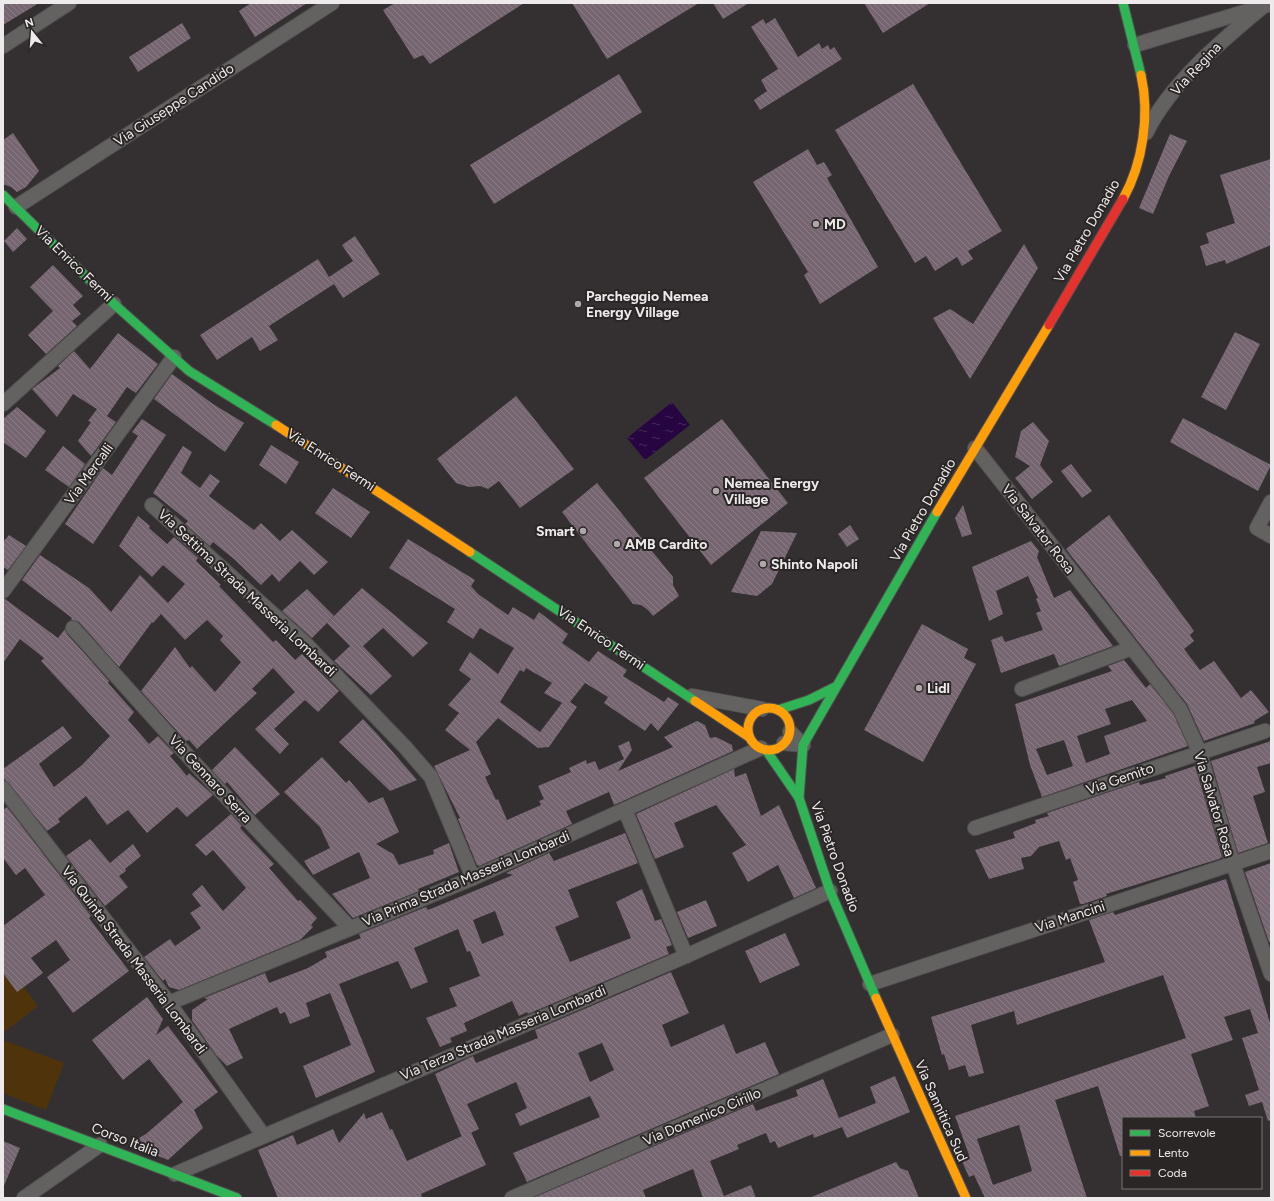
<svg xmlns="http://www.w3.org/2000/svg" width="1274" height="1201" font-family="Figtree,sans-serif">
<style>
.park{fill:#4e330b}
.water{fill:url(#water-ripples)}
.building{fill:url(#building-back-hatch);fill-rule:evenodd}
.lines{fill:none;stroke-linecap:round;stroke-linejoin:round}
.street-casing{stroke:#524f50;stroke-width:16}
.fast-casing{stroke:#524f50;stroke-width:11}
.slow-casing{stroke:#524f50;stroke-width:11}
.jam-casing{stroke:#524f50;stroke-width:11}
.street{stroke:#646161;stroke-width:14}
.fast{stroke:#30b455;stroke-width:9}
.slow{stroke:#ff9f0a;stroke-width:9}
.jam{stroke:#e5322d;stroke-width:9}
.poi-dot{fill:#ada9aa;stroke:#2b2626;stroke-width:1.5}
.labels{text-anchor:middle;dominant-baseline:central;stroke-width:4;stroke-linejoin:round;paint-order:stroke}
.street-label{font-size:14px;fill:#eeeaeb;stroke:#2b2626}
.poi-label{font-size:14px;font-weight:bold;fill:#eeeaeb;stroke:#2b2626;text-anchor:start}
</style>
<defs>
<pattern id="water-ripples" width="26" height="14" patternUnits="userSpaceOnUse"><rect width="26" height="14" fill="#270541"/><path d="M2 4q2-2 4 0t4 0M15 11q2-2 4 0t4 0" fill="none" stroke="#472a5d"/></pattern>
<pattern id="building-back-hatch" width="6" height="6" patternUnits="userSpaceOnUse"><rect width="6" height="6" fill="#756671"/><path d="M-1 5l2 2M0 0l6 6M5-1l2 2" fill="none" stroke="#897c85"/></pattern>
</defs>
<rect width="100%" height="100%" fill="#343031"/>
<g class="park">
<polygon points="3,959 38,1006 3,1033"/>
<polygon points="3,1040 64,1063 46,1110 3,1093"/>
</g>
<polygon class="water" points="672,402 690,425 645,460 627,438"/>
<g class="building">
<polygon points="3,3 39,3 3,25"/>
<polygon points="251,3 307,3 255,37 239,11"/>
<polygon points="395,3 524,3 430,64 423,55 414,59 383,10"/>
<polygon points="572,3 699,3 607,59"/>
<polygon points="713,3 749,3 723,19"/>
<polygon points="864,3 930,3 883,33"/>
<polygon points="775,18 798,57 819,43 822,49 828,45 830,50 834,47 842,59 760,110 754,100 767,91 761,80 778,69 751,27 763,19 766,24"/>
<polygon points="182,23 191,38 138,72 129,57"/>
<polygon points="619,74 642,112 494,204 470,165"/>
<polygon points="913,84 1002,231 968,251 973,259 962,266 957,257 935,271 926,256 915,263 835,130"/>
<polygon points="13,133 39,171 26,187 17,192 11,187 3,184 3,140"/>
<polygon points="1170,134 1187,141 1169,176 1153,214 1139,208"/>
<polygon points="808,149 817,165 824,162 832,175 827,178 878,267 820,304 804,275 808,272 753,182"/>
<polygon points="1271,159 1271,245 1226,264 1225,260 1206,266 1200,246 1209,243 1206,233 1235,223 1220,175"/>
<polygon points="17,228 27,239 13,252 4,241"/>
<polygon points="355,236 380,274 343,298 334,284 269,326 278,340 260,351 252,337 217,360 200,335 318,259 329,277 353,261 342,245"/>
<polygon points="1024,244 1038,268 970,379 933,318 950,309 973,324"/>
<polygon points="53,265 83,296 73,305 81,314 72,321 77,326 46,354 28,335 53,311 30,287"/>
<polygon points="1235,332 1260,344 1226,410 1201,397"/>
<polygon points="118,333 158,364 136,393 127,387 107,416 116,422 91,456 78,441 91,422 88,421 97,409 73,394 57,417 32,389 60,368 58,366 74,351 90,369"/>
<polygon points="172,374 213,404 244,423 225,452 154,399"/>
<polygon points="516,396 574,469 520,508 499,481 488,489 480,486 469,487 456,483 437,459"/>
<polygon points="17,407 46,431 26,458 3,442 3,419"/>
<polygon points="1183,418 1271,465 1258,491 1170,442"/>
<polygon points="142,419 166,435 93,544 65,524 103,468 112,475 138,436 132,432"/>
<polygon points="722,419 788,503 711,565 644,478"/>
<polygon points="1033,422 1049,441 1040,465 1053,482 1032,499 1015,478 1030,466 1015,457 1021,431"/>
<polygon points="271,445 299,462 286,484 259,465"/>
<polygon points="63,446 85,464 86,463 69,487 45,470"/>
<polygon points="183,446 192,452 181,473 200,488 210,474 220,481 209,496 254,530 261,523 280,541 292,530 328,562 314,575 300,561 279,582 272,574 261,585 234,559 213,542 210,546 185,524 188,521 153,493"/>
<polygon points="1071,464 1092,491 1082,498 1061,471"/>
<polygon points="597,483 673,577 673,585 679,596 653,616 648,610 641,605 633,604 562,512"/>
<polygon points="333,488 370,512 351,538 315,513"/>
<polygon points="963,505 972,534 962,537 955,518"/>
<polygon points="1109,515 1194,631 1190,635 1194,641 1184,649 1200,670 1214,661 1241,698 1251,690 1269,712 1254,721 1255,723 1204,741 1187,704 1066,549"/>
<polygon points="138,516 150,526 149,528 167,544 174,537 198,558 196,561 221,585 219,586 273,642 276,640 295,660 302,654 339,691 318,712 305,700 274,729 289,744 280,754 255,729 295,692 273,668 252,689 257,693 197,749 189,740 186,741 141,691 175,647 190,668 192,666 215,692 241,662 220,640 223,636 207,620 185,640 161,614 153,623 152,622 119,667 79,622 71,620 72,618 22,580 40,555 89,588 111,612 140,575 168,603 185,584 163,565 152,577 119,546"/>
<polygon points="850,525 859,539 847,547 838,534"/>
<polygon points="761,531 797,533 772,584 757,596 731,592"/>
<polygon points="9,535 26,546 8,570 3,567 3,542"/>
<path d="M408,539L475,580L471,586L478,594L508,615L513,607L534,620L539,612L568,634L562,643L589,662L598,651L627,670L623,676L664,702L668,697L679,704L658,731L651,723L645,731L604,703L608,697L585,683L570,702L577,707L549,747L538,748L498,718L476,742L491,774L485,777L496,800L498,799L507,820L541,805L539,801L544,799L538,786L571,772L569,768L586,760L587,764L595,761L599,770L624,759L618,746L629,741L632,750L618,771L673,747L664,737L697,721L705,725L710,738L716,737L732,745L733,751L614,805L609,792L566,811L572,824L479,866L477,865L458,819L460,818L434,766L470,750L445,730L459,713L448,705L471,679L459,670L470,652L498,674L514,648L480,628L473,639L447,622L455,609L389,568ZM526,668L552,683L544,693L562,703L540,732L500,702L520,670L524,672Z"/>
<polygon points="1031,541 1039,551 1037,557 1054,598 1070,590 1113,646 1059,666 1054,654 1001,673 991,640 1002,636 1005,642 1043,630 1036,613 1041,611 1036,599 1038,598 1028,576 996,591 1003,614 989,621 972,567"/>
<polygon points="362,588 428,643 413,657 383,628 363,646 392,676 371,695 334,661 350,646 327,623"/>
<polygon points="307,589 334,616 312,638 282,611"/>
<polygon points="3,599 5,599 58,638 65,629 67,634 109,681 108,683 134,712 128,720 149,744 158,736 174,753 170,756 187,776 189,773 213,795 187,817 177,807 147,833 128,810 107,825 86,796 58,819 60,822 47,831 3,777 3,769 63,726 72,738 39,764 54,787 82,765 110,736 41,661 44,658 20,639 3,663"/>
<polygon points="922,624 968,649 964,658 976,664 923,762 864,730"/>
<path d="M1124,660L1146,688L1150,684L1173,713L1188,746L1042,797L1030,765L1015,704L1112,671L1108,666ZM1132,700L1147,721L1104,736L1110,754L1086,763L1077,736L1111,724L1105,709ZM1064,740L1073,766L1047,775L1036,749Z"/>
<polygon points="363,719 378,735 417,780 390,791 339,742"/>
<polygon points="1271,741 1271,763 1257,767 1265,792 1253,796 1268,843 1238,853 1211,761"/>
<polygon points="235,747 280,794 255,815 227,782 225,784 212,770"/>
<polygon points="322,757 346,783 349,780 369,803 383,797 399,832 376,844 393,854 399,865 434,854 433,850 449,843 459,872 418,889 419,891 353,918 332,894 370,878 359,852 313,875 304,861 330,848 320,827 284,792"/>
<polygon points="1195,766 1222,857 1219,859 1106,894 1107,896 1083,904 1080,904 1073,882 1078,880 1070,858 1066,860 1059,841 1039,847 1031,856 1021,858 1024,869 989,879 975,850 1015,838 1013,832 1036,823 1035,820 1049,816 1047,813 1139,782 1140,785 1166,778 1165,776"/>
<polygon points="734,769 735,777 746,773 761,816 779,805 816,888 794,898 778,865 748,882 732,853 746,845 716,805 674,823 684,847 655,859 636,814"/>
<polygon points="7,807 91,916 89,918 129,971 73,1013 47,977 70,960 56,940 31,958 43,973 17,992 3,973 3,926 45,895 25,868 16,875 3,858 3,810"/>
<polygon points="231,814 242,826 240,828 274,864 269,868 298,901 300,900 317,918 311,925 313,927 300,940 179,990 169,987 165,979 163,981 144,957 170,939 175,946 201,928 190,913 201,906 192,894 202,885 223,911 246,888 213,850 206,856 195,845"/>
<path d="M625,833L638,863L568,890L579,917L555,927L570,962L631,938L616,902L642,889L655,921L661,919L672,945L666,947L669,954L528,1014L527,1012L519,1016L512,1001L464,1023L467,1031L450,1038L452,1042L440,1047L426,1018L457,1006L449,988L480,976L470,951L467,952L458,929L414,948L428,982L411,989L398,961L339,984L375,1072L316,1098L303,1066L351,1045L330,993L306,1003L310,1016L290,1024L285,1012L280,1014L277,1007L229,1029L243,1058L227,1066L216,1055L192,1020V1010L208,999L204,998L265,973L269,983L308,968L327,957L325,952L361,938L359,934L426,907L428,910L513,875L506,873L549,853L554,861ZM495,911L504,935L482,944L473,920Z"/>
<polygon points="90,839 110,863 133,844 141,856 125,869 126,871 119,876 128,887 105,906 66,856"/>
<polygon points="1271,863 1271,942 1269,942 1245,872"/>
<path d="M1226,879L1271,1026V1120L1268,1121L1262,1102L1249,1106L1245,1095L1259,1090L1242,1038L1258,1033L1250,1009L1224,1017L1233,1040L1191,1054L1209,1106L1194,1111L1196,1118H1123V1156H1120L1098,1086L1055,1100L1087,1198H985L974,1175L969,1177L964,1166L961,1158L969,1155L955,1116L1186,1038L1163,975L1017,1025L1014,1011L971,1025L984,1073L969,1077L965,1065L949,1070L944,1054L942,1055L931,1017L1105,962L1089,920L1113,912L1115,915ZM1019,1125L1032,1171L993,1185L977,1139Z"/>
<polygon points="706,900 717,926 688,938 677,912"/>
<polygon points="785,933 800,965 760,983 745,951"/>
<path d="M671,972L689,1013L662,1025L671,1047L724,1024L736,1054L765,1042L779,1074L527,1182L513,1153L600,1117L590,1096L520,1126L515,1114L527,1108L516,1082L467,1104L479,1129L462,1137L435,1074L473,1056L476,1063L538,1038L535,1030ZM602,1043L614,1070L590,1082L578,1053Z"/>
<polygon points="147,997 163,1019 156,1035 168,1026 218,1092 194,1110 203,1128 168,1160 128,1144 146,1134 183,1102 149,1059 123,1080 92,1040"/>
<polygon points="895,1076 910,1112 847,1138 842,1127 814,1138 813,1134 778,1148 775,1141 770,1143 766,1133 737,1145 739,1149 710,1161 724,1196 751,1185 756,1198 703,1198 693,1169 643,1190 646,1198 535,1197 753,1104 756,1111 798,1096 796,1090 823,1079 839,1118 876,1103 870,1087"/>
<polygon points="382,1112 390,1130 392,1129 407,1161 471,1132 486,1165 421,1194 422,1198 278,1198 258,1150 293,1135 297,1145 333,1129 339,1143 364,1113 366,1119"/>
<polygon points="3,1141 20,1148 3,1188"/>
<polygon points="896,1162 900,1168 908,1171 919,1198 809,1198"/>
</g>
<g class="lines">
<defs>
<g id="street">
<polyline points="1135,45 1271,4"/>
<polyline points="3,46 69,3"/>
<path d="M1146,133C1170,84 1219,43 1261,8"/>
<polyline points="16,207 332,3"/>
<polyline points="3,404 114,304"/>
<polyline points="975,448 1180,709 1199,751 1233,864 1271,974"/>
<polyline points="1271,502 1257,528 1271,536"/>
<polyline points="152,505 305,643 405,747 431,777 473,878"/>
<polyline points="3,591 174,357"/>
<polyline points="73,628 197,766 350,928"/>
<polyline points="1022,689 1132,648"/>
<polyline points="692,696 762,709"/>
<polyline points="790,732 803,745"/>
<polyline points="784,743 803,745"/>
<polyline points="3,788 169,1003 263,1135"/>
<polyline points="625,810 686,956"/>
<polyline points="975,828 1265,731"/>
<polyline points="870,984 1271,851"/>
<polyline points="169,1003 473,878 761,748"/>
<polyline points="175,1174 686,956 830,891"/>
<polyline points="24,1198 100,1145"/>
<polyline points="512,1198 892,1035"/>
</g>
<g id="fast">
<polyline points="1123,3 1141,75"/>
<polyline points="3,195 114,304 189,371 276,425"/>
<polyline points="470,552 695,701"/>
<polyline points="778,710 809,700 835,687"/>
<polyline points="766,750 799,798"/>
<polyline points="876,998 830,891 799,798 803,745 937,512"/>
<polyline points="3,1109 237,1198"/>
</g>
<g id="slow">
<path d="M1123,199C1143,163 1150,115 1141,75"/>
<polyline points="276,425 470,552"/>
<polyline points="937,512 1049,325"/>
<polyline points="695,701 749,737"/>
<circle cx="769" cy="729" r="21"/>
<polyline points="876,998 966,1198"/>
</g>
<polyline id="jam" points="1049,325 1123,199"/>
</defs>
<use href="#street" class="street-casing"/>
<use href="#fast" class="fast-casing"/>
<use href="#slow" class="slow-casing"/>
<use href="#jam" class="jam-casing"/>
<use href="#street" class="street"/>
<use href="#fast" class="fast"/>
<use href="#slow" class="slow"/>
<use href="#jam" class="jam"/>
</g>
<g class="poi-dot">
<circle cx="816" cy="224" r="4"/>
<circle cx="578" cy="304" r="4"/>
<circle cx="716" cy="491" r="4"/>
<circle cx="583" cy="531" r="4"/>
<circle cx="617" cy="544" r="4"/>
<circle cx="763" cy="564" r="4"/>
<circle cx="919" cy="688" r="4"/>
</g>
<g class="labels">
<g class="street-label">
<text transform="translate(1196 69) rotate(-47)">Via Regina</text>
<text transform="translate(174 105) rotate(-33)">Via Giuseppe Candido</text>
<text transform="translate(1087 231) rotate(-60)">Via Pietro Donadio</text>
<text transform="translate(74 264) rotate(44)">Via Enrico Fermi</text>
<text transform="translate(331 460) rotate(33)">Via Enrico Fermi</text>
<text transform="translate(89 474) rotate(-54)">Via Mercalli</text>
<text transform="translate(923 510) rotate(-60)">Via Pietro Donadio</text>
<text transform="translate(1038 529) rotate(52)">Via Salvator Rosa</text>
<text transform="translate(247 593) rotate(43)">Via Settima Strada Masseria Lombardi</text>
<text transform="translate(601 638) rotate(34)">Via Enrico Fermi</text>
<text transform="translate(210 779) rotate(47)">Via Gennaro Serra</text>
<text transform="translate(1120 779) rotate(-19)">Via Gemito</text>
<text transform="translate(1214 804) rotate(73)">Via Salvator Rosa</text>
<text transform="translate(835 857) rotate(70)">Via Pietro Donadio</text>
<text transform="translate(466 879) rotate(-23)">Via Prima Strada Masseria Lombardi</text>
<text transform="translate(1070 917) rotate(-18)">Via Mancini</text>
<text transform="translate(134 960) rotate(53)">Via Quinta Strada Masseria Lombardi</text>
<text transform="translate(503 1033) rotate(-23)">Via Terza Strada Masseria Lombardi</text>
<text transform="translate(941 1111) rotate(66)">Via Sannitica Sud</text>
<text transform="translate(702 1117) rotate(-23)">Via Domenico Cirillo</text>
<text transform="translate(125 1140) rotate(21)">Corso Italia</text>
</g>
<g class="poi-label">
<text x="824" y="224">MD</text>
<text x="586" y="296">Parcheggio Nemea<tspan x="586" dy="16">Energy Village</tspan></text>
<text x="724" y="483">Nemea Energy<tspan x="724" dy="16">Village</tspan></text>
<text x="575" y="531" text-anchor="end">Smart</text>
<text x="625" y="544">AMB Cardito</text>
<text x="771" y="564">Shinto Napoli</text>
<text x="927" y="688">Lidl</text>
</g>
</g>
<rect width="1274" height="1201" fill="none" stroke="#eeeaeb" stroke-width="8"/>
<rect x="1122" y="1117" width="140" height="72" fill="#2b2626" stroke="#797475"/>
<rect x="1130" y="1130" width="20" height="6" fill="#30b455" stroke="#797475"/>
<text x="1158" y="1137" font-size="12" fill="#eeeaeb">Scorrevole</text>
<rect x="1130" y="1150" width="20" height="6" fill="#ff9f0a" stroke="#797475"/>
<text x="1158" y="1157" font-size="12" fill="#eeeaeb">Lento</text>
<rect x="1130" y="1170" width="20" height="6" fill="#e5322d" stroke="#797475"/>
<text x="1158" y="1177" font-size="12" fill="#eeeaeb">Coda</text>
<g transform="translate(32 32) rotate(343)" stroke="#2b2626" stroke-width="3" paint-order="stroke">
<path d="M0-3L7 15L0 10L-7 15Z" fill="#eeeaeb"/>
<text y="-6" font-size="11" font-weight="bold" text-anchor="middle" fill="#eeeaeb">N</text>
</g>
</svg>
